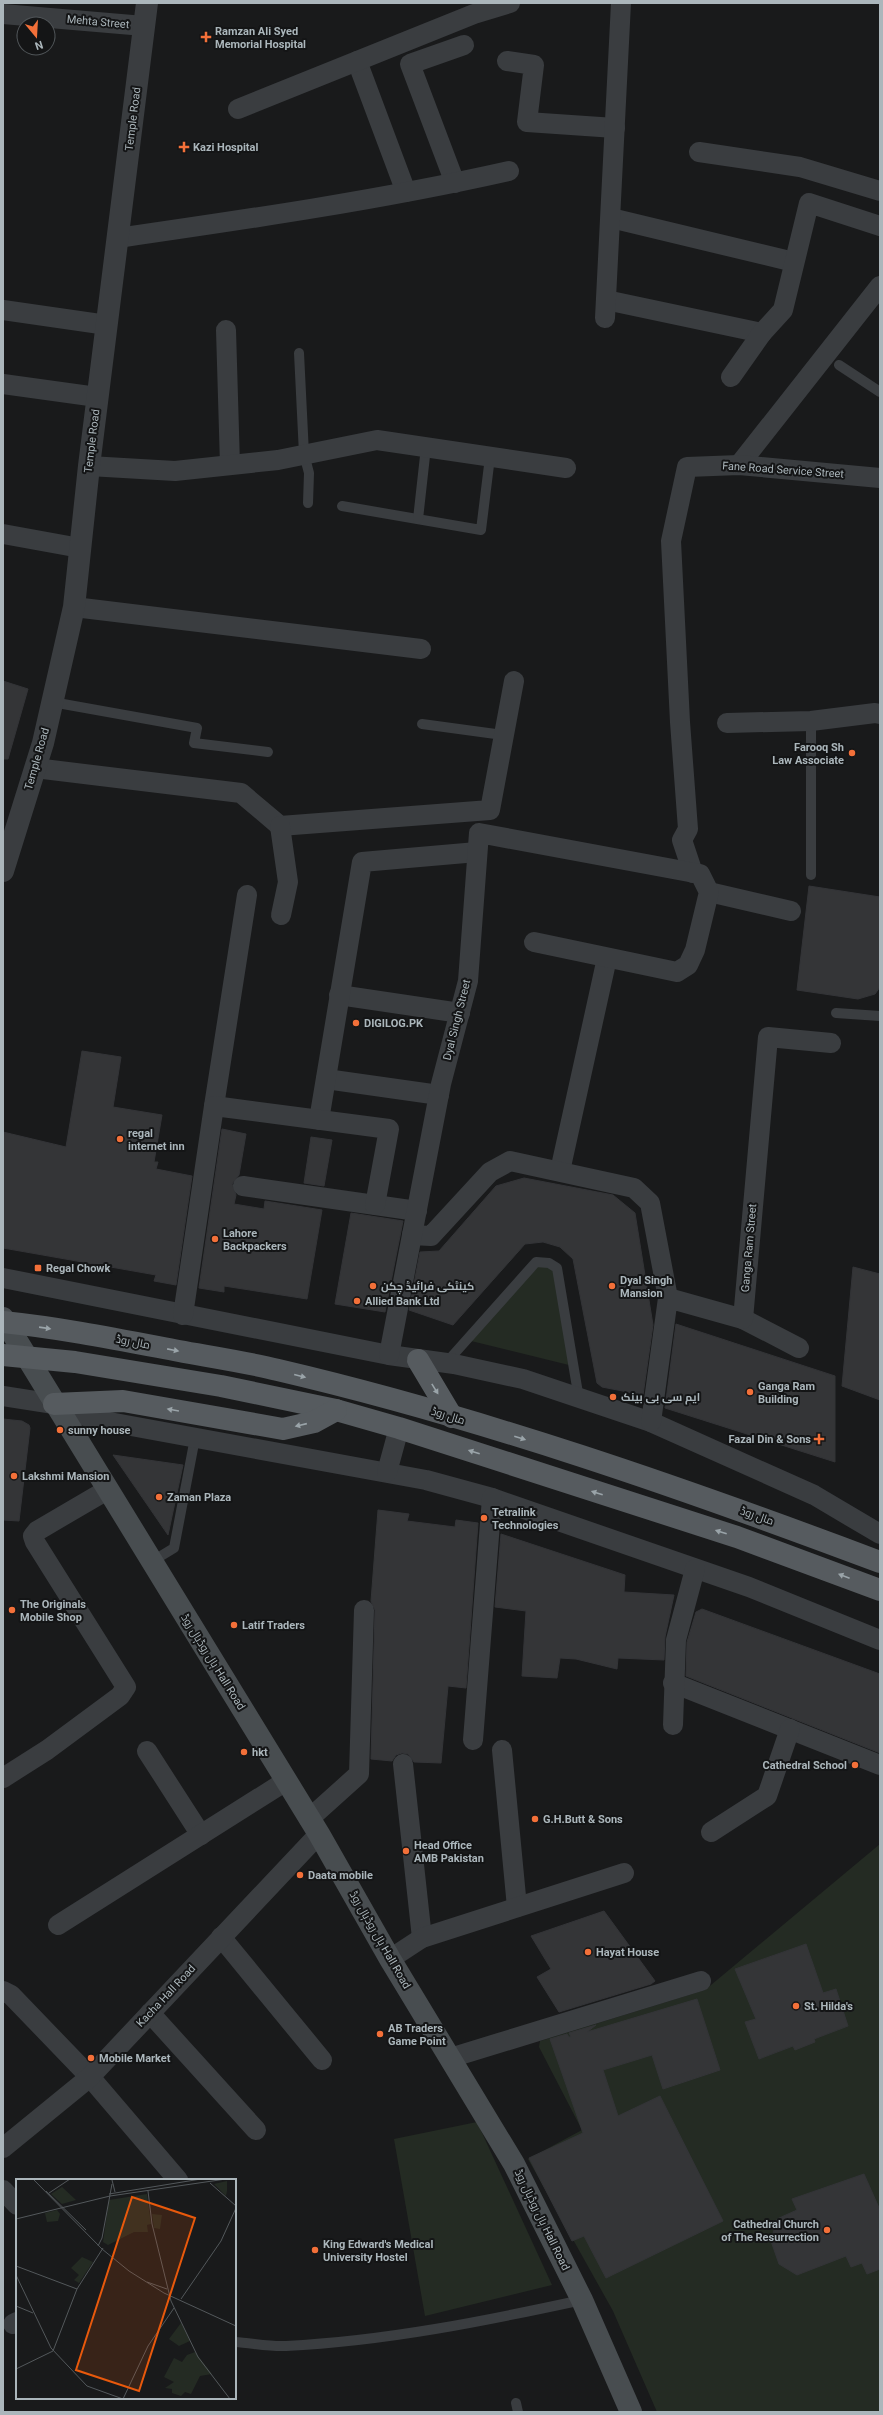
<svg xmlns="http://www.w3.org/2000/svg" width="883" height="2415" font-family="Roboto,Cairo,sans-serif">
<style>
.green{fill:#242b23}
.building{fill:#343537;stroke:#333437}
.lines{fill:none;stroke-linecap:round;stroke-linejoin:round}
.service{stroke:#3a3d40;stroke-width:10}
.minor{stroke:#3a3d40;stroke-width:20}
.tertiary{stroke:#3a3d40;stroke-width:22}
.secondary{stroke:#484d50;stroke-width:22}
.primary{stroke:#565b5f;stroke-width:22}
.oneway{fill:#9aa4a9}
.poi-dot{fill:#f37039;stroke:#141516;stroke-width:1.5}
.labels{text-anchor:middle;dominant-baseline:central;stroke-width:4;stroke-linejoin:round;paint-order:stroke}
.street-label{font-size:11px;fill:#abb6bb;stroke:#141516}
.poi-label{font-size:11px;font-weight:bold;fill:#abb6bb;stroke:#141516;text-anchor:start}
.inset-road{fill:none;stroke:#53585b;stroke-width:1}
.view{fill:#e8590c;fill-opacity:0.15;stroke:#e8590c;stroke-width:2}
.inset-edge{fill:none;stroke:#abb6bb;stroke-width:2}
</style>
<rect width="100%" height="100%" fill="#191a1b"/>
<g class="green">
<polygon points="536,1262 557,1268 573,1366 467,1340"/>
<polygon points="880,1844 880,2412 657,2412 613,2311 528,2159 582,2130 539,2047 540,2041 705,1990"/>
<polygon points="477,2122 552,2285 425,2316 394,2139"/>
</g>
<g class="building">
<polygon points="3,681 28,689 8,759 3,759"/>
<polygon points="809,886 880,897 880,987 875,994 858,999 797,990"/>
<polygon points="82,1051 121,1057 113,1107 162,1115 154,1162 158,1162 156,1169 192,1176 176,1285 154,1281 156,1275 3,1248 3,1132 66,1147"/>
<polygon points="222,1129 246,1134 239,1175 232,1184 236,1195 234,1204 264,1209 265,1201 322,1210 307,1299 224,1286 224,1292 199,1288"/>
<polygon points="311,1137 332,1140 324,1186 304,1183"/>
<polygon points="524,1178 613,1195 635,1213 653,1325 643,1395 602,1387 597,1383 573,1259 560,1247 543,1242 525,1244 453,1325 409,1310 420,1252 439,1251 496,1186"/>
<polygon points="351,1213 403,1221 385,1312 335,1304"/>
<polygon points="853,1267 880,1274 880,1400 842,1386"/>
<polygon points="676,1324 835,1376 835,1462 665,1408"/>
<polygon points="3,1419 22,1421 29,1425 30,1428 19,1521 3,1520"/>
<polygon points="113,1455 183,1465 168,1535"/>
<polygon points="378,1510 409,1514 407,1521 455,1527 456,1520 478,1523 466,1688 448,1686 441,1763 414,1762 408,1754 402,1753 396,1755 392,1761 371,1759 375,1610 371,1601"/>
<polygon points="501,1534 625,1575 624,1592 674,1595 665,1637 664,1660 618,1658 617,1669 576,1659 560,1658 557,1678 522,1676 526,1611 495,1607"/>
<polygon points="702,1609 880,1674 880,1753 686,1676 687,1642 696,1612"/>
<polygon points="604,1911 655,1981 651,1984 559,2012 537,1977 551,1969 531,1936"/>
<polygon points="806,1944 823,1993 836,1989 848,2026 814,2039 815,2042 795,2050 793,2046 759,2059 745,2022 756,2019 735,1969"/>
<polygon points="697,1999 720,2070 663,2089 652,2055 603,2070 618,2116 660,2096 723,2221 606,2278 584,2236 572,2241 529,2158 583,2133 550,2039 567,2034 569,2037 571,2037 569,2033 596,2025 587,2032"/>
<polygon points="864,2174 880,2210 880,2269 867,2274 862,2263 851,2267 846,2256 797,2275 779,2264 771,2241 777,2219 797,2210 792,2199"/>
</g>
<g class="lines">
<g class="service">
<polyline points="299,353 304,454 309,473 308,503"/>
<polyline points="839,365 880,392"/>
<polyline points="342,506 481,530 490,457"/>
<polyline points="418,519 426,447"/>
<polyline points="52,702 197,728 194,743 268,752"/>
<polyline points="811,721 811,875"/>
<polyline points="422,724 503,735"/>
<polyline points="836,1013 880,1016"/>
<polyline points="446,1363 536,1262 549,1263 557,1268 579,1399"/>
<polyline points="151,1562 174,1548 195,1438"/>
<path d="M235,2342C252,2343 270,2347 286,2346C386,2341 485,2321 582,2300"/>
<polyline points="516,2403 518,2412"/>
</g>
<g class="minor">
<polyline points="3,14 144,26"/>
<polyline points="357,61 406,192"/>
<polyline points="507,61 534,65 527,122 615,128"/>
<polyline points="238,109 474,14 510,3"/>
<polyline points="699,152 800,167 880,191"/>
<polyline points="455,183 410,64 464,45"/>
<polyline points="611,218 794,262"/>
<path d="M118,238C249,219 380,200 509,171"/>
<polyline points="606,300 762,333"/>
<polyline points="3,310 107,325"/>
<polyline points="605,318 621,3"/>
<polyline points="226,330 230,465"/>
<polyline points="731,377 762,333 783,310 809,203 880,226"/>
<polyline points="3,384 97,397"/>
<polyline points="739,465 880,286"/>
<polyline points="89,466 175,471 278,460 377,440 566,468"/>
<polyline points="3,534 80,548"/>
<polyline points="74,607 421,649"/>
<polyline points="727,723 811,721 875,713 880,714"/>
<polyline points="35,768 241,793 280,826 490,810 514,681"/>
<polyline points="280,826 288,882 281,915"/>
<polyline points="693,873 682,840 688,829 680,722 671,541 687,467 739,465 880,478"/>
<polyline points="709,892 791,911"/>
<polyline points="339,995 460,1013"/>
<polyline points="326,1079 439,1095"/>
<polyline points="214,1106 247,895"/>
<polyline points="319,1120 362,862 477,852"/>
<polyline points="560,1171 607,958"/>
<polyline points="243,1186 417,1211"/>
<polyline points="412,1235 431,1236 490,1172 510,1161 634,1188 650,1203 668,1298"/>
<polyline points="3,1278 389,1355 454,1364 523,1379 651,1422 814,1495 880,1534"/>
<polyline points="183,1315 214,1106 389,1129 375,1205"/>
<polyline points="743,1319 799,1348"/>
<polyline points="389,1355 441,1084 468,981 479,833 700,874 709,892 695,950 688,965 677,972 534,942"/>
<polyline points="3,1396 54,1404 93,1419 426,1480 492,1498 749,1587 880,1640"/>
<polyline points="651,1422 668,1298 743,1319 768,1037 831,1043"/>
<polyline points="387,1472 399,1428"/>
<polyline points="673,1683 880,1765"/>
<polyline points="673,1725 676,1640 695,1569"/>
<polyline points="473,1740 492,1498"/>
<polyline points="502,1750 517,1907"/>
<polyline points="147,1751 201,1835"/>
<polyline points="403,1764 422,1938"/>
<polyline points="3,1778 47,1750 120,1696 126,1687 35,1542 33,1536 37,1531 107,1490"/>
<polyline points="309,1819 359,1774 364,1610"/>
<polyline points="711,1832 767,1796 790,1729"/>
<polyline points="58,1925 286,1781"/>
<polyline points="221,1937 322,2060"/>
<polyline points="390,1959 422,1938 624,1873"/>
<polyline points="3,1991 11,1995 90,2077 178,2180"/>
<polyline points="150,2013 256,2130"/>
<polyline points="450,2058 701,1981"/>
<polyline points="3,2148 90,2077 319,1834"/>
<polyline points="3,2190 17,2205"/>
<polyline points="13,2324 17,2322"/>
</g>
<polyline class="tertiary" points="3,871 43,743 74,607 89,466 147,3"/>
<polyline class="secondary" points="3,1318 319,1834 390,1959 514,2164 582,2300 631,2412"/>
<g class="primary">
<path d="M3,1322C62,1328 121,1340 179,1351C212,1357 246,1362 278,1370C483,1418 683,1488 880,1562"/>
<polyline points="3,1355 75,1362 221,1386 336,1410 399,1428 737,1537 880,1590"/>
<polyline points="418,1360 452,1417"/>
<polyline points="54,1404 123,1401 283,1429 314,1422 336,1410"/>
</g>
</g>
<defs><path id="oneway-solid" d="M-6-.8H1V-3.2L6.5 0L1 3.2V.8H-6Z"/></defs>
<g class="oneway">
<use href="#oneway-solid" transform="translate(45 1328) rotate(8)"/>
<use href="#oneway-solid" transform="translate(173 1350) rotate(11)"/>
<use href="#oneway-solid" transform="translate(300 1376) rotate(14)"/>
<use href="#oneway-solid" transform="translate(435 1389) rotate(58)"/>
<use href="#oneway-solid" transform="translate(173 1410) rotate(-170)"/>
<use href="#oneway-solid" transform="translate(301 1425) rotate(167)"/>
<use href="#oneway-solid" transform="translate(520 1438) rotate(17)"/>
<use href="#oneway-solid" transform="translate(474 1452) rotate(-162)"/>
<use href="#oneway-solid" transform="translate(597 1493) rotate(-162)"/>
<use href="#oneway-solid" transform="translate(721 1532) rotate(-162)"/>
<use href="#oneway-solid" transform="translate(844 1576) rotate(-159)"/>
</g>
<g class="poi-dot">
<path d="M204 31h4v4h4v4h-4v4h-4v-4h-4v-4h4z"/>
<path d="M182 141h4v4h4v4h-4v4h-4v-4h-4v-4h4z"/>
<circle cx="852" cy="753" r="4"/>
<circle cx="356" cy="1023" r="4"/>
<circle cx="120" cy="1139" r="4"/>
<circle cx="215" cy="1239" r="4"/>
<rect x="34" y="1264" width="8" height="8" rx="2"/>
<circle cx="373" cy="1286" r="4"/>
<circle cx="612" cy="1286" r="4"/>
<circle cx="357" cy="1301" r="4"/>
<circle cx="750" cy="1392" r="4"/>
<circle cx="613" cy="1397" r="4"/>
<circle cx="60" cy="1430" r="4"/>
<path d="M817 1433h4v4h4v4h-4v4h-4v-4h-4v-4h4z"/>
<circle cx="14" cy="1476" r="4"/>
<circle cx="159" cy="1497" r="4"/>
<circle cx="484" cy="1518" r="4"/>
<circle cx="12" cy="1610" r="4"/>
<circle cx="234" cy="1625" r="4"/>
<circle cx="244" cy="1752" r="4"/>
<circle cx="855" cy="1765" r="4"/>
<circle cx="535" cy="1819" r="4"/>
<circle cx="406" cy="1851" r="4"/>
<circle cx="300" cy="1875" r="4"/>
<circle cx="588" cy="1952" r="4"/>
<circle cx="796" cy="2006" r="4"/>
<circle cx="380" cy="2034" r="4"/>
<circle cx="91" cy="2058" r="4"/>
<circle cx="827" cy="2230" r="4"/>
<circle cx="315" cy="2250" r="4"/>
</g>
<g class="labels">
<g class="street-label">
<text transform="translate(98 22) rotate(5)">Mehta Street</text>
<text transform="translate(133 119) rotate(-83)">Temple Road</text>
<text transform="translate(92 441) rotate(-83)">Temple Road</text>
<text transform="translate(783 470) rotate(4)">Fane Road Service Street</text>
<text transform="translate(37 759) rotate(-74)">Temple Road</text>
<text transform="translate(457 1020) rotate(-76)">Dyal Singh Street</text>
<text transform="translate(749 1248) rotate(-85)">Ganga Ram Street</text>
<text transform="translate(133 1342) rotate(11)">مال روڈ</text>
<text transform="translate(448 1416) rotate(17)">مال روڈ</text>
<text transform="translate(757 1516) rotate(19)">مال روڈ</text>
<text transform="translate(213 1662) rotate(58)">ہال روڈہال روڈ Hall Road</text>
<text transform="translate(380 1940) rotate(60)">ہال روڈہال روڈ Hall Road</text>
<text transform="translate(166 1996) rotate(-47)">Kacha Hall Road</text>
<text transform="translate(542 2220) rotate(64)">ہال روڈہال روڈ Hall Road</text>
</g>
<g class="poi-label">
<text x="215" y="31">Ramzan Ali Syed<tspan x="215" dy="13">Memorial Hospital</tspan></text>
<text x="193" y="147">Kazi Hospital</text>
<text x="844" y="747" text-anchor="end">Farooq Sh<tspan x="844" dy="13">Law Associate</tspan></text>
<text x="364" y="1023">DIGILOG.PK</text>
<text x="128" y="1133">regal<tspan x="128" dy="13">internet inn</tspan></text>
<text x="223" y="1233">Lahore<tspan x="223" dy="13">Backpackers</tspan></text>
<text x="46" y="1268">Regal Chowk</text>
<text x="620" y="1280">Dyal Singh<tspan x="620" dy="13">Mansion</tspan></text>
<text x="381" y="1286">کینٹکی فرائیڈ چکن</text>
<text x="365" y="1301">Allied Bank Ltd</text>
<text x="758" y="1386">Ganga Ram<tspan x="758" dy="13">Building</tspan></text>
<text x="621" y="1397">ایم سی بی بینک</text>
<text x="68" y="1430">sunny house</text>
<text x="811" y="1439" text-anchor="end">Fazal Din &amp; Sons</text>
<text x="22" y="1476">Lakshmi Mansion</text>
<text x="167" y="1497">Zaman Plaza</text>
<text x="492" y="1512">Tetralink<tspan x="492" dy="13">Technologies</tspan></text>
<text x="20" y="1604">The Originals<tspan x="20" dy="13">Mobile Shop</tspan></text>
<text x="242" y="1625">Latif Traders</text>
<text x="252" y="1752">hkt</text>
<text x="847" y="1765" text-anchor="end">Cathedral School</text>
<text x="543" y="1819">G.H.Butt &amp; Sons</text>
<text x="414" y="1845">Head Office<tspan x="414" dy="13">AMB Pakistan</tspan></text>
<text x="308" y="1875">Daata mobile</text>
<text x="596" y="1952">Hayat House</text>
<text x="804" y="2006">St. Hilda's</text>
<text x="388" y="2028">AB Traders<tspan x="388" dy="13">Game Point</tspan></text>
<text x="99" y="2058">Mobile Market</text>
<text x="819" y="2224" text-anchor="end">Cathedral Church<tspan x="819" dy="13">of The Resurrection</tspan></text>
<text x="323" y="2244">King Edward's Medical<tspan x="323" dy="13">University Hostel</tspan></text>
</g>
</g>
<g transform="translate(16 2179)">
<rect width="220" height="220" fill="#191a1b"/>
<path d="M211,2V12L210,17L198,5ZM46,8L60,21L46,25L35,15ZM131,15L135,45L131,46L132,53H118L92,66L87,63L93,21ZM41,31L44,35L42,42L31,43L29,34ZM136,35L146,36L144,50L138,49ZM66,78L77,83L63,104L58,101L63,96L55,89ZM165,144L174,162L163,167L153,160ZM179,173L196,195L184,197L175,215L169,213L165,217L156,214V210L149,209L158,203L148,198L158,179L166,183L171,176Z" fill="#242b23"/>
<path class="inset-road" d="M17,0L86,70L113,92L148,114L220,147M96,1L99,13M194,4L220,27M30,12L70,51M132,12L136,45L155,122L182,178L214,220M33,14L54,0M93,15L185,0M0,40L94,17L210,0M82,67L86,59L96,5M0,87L61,110M0,96L35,169L71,207L107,220M131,103L151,110M165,120L205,62L220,29M0,127L17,134M37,172L61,110L87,69M0,190L37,172M107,220L132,167L158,129"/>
<path class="view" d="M116,18L179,39L123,212L60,191Z"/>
<rect width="220" height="220" class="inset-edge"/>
</g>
<rect width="883" height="2415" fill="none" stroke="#abb6bb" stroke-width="8"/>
<g transform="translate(36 36) rotate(162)"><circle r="19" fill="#141516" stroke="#505558"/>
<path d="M0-3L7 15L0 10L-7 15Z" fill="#f37039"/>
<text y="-6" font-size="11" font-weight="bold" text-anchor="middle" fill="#abb6bb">N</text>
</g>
</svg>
